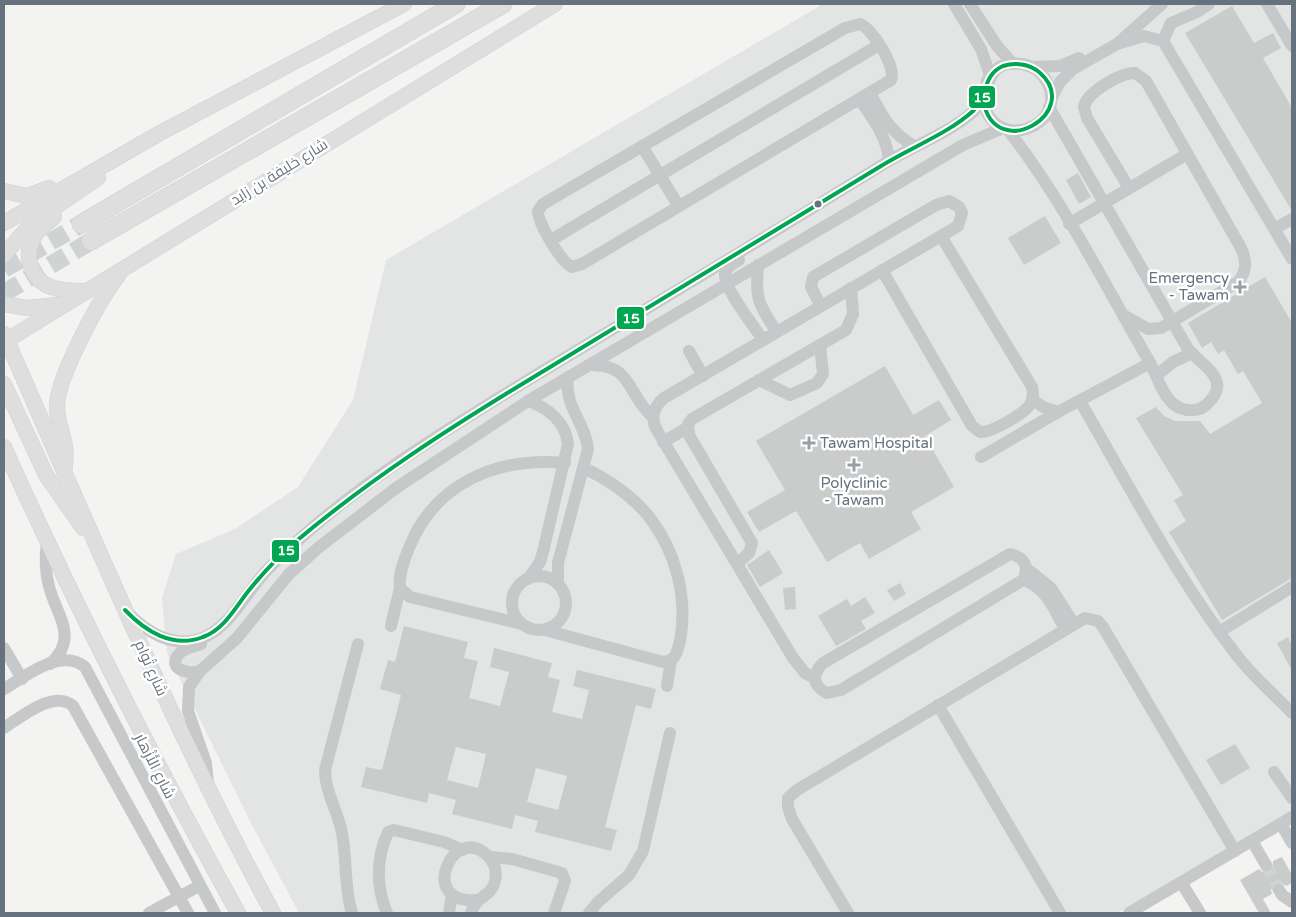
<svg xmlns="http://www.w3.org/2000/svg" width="1296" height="917" font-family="'Varela Round',Cairo,sans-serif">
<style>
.built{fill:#e3e4e4}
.building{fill:#cacbcb;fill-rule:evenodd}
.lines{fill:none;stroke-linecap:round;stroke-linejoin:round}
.minor-tunnel{stroke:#d0d3d4;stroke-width:12;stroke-dasharray:12 6;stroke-linecap:butt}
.highway-tunnel{stroke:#d0d3d4;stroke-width:18;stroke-dasharray:18 9;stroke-linecap:butt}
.major-casing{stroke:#d0d1d1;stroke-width:16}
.highway-casing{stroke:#d0d1d1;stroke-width:19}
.minor{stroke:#c7c8c9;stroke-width:12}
.major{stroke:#dddedd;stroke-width:15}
.highway{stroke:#dddedd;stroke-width:18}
.bus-1-casing{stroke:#fff;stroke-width:8}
.bus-1{stroke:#00a651;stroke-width:4}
.bus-dot{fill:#66737e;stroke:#fff;stroke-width:2}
.poi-dot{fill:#97a0a6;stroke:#fff;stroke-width:2}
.labels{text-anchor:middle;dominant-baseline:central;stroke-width:5;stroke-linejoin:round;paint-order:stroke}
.street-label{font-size:15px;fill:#66737e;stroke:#fff}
.poi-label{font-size:15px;fill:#66737e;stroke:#fff;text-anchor:end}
.line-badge{stroke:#fff;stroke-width:2}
.badge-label{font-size:14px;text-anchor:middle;font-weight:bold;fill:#fff}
</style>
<rect width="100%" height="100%" fill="#f3f3f1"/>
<polygon class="built" points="823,4 1292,4 1292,812 1117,913 299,913 252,825 167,653 162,598 176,554 235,529 298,487 353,400 386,260"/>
<g class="building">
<polygon points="1232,6 1254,43 1273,33 1281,48 1263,58 1292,108 1292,211 1185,33"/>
<polygon points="1078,173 1091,197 1079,204 1066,180"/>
<polygon points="1045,216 1061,243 1024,265 1008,238"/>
<polygon points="1265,277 1292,323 1292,578 1222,620 1169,532 1186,521 1174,500 1183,495 1136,418 1156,407 1164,416 1175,421 1200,421 1210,434 1262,403 1243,371 1238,374 1224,350 1218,354 1211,342 1202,348 1188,323"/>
<polygon points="885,366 913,415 939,400 951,420 925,436 954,487 911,512 921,529 869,559 860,543 827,562 796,511 759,532 747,512 785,490 756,441"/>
<polygon points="769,550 783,573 760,587 747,565"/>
<polygon points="900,583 906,594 894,601 887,590"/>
<polygon points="795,587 796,609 785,610 783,588"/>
<polygon points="865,597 875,613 861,621 866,629 836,646 818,616 847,599 851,606"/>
<path d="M404,626L468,642L464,658L478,661L469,698L500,706L509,672L490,667L494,648L552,663L548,677L560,680L552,712L582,719L589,690L573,686L577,670L656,689L651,709L636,705L605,827L617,830L611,851L535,832L538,821L515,815L512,829L452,814L456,800L429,793L427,803L361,787L366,767L382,770L401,695L380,689L388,660L395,662ZM456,747L486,754L478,788L447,780ZM536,768L567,776L558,810L527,802Z"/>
<polygon points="1288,637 1292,646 1292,671 1277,643"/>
<polygon points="1235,744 1250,768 1221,785 1206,760"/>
<polygon points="1282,857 1292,875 1292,883 1286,886 1279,882 1274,883 1271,890 1272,894 1263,899 1271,913 1259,913 1240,880 1259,869 1262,872 1270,872 1273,869 1273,861"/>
</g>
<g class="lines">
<polyline class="minor-tunnel" points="1266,865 1279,890"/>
<g class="highway-tunnel">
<polyline points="4,269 81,224"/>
<polyline points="4,293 91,241"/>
</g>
<defs>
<g id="major">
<polyline points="4,191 27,196 49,188"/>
<path d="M54,217C47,224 37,230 33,239C23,257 32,280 51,287C62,291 74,291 86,291"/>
<polyline points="4,223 160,133 404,4"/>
<polyline points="4,255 32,223 98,178"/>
<polyline points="4,304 27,308 57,305"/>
<path d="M4,334C90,529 171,726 273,913"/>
<polyline points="4,342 555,4"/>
<polyline points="4,384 46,475 83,528"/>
<path d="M4,447C76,608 153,759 238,913"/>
<path d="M64,471C70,442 58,432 57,407C56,380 100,298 118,276"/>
</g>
<g id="highway">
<polyline points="81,224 456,4"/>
<polyline points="91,241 503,4"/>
</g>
</defs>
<use href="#major" class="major-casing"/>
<use href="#highway" class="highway-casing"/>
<g class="minor">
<polyline points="954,4 981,49 990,75 987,81"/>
<polyline points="970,4 997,46 1013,64"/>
<polyline points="1267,4 1292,46"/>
<path d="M860,24C872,28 897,68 891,80L582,264L572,267C561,262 538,223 538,211L543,204L845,28Z"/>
<polyline points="1163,41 1171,23 1197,12 1209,4"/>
<polyline points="1117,44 1144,36 1163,41 1292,259"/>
<polyline points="1032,67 1060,66 1079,58"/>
<path d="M870,93C883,117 890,132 914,146"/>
<path d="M859,99C873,119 887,136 889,161"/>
<polyline points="1051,99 1060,82 1073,69 1117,44 1162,4"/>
<path d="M1008,130C1062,199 1105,285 1149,361C1158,377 1164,404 1183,409C1192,412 1202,410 1208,403C1233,379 1201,365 1188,349L1049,107"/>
<polyline points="642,146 678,205"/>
<polyline points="1069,224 1187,154"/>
<polyline points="1276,228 1292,219"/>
<polyline points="551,240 879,45"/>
<path d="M739,260C734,263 726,267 725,274C723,288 755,327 763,340"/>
<path d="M758,265C755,299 758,303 776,331"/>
<path d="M882,270L972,426L980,432C991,433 1026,413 1031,403C1034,398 1033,393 1032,387L941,236"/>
<path d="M1123,315L1148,329L1161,328L1238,282C1247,271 1247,261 1241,248L1146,81L1135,73C1121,72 1086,93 1084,107L1087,118L1129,188"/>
<polyline points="689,351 703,376"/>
<path d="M589,365C633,363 627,396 653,417"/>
<polyline points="1157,375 1173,362 1192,353"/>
<polyline points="759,380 790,395 817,383 823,374 820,345"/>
<polyline points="1032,399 1043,407 1058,412"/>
<path d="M1080,401C1128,484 1177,578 1235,653C1251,675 1273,693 1292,713"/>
<polyline points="663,442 687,428"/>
<polyline points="981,457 1058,412 1150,363"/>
<path d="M47,543C45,557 45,572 49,586C56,616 80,636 50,664"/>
<path d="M1010,554C1024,557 1030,567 1023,580L841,690L827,693C812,686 812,674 823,663Z"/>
<polyline points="738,563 749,553 752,543 689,435 688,424 692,419 846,330 853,314 851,288"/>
<polyline points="1027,569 1051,588 1074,624"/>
<circle cx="539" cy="603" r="27"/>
<path d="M528,579L540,562L543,552L568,444C566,423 548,407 528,401"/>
<path d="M1023,580C1046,587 1054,609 1065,629"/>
<path d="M558,584V563L588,449C585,421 564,408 568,377"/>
<path d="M127,612C146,632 172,648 200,639C231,628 247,590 269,568C347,489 444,431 538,374C653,305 768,236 882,165C909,148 951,132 974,111C991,95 983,58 1022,64C1033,66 1042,72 1047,82C1070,127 993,155 983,100"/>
<path d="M522,624L410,597L400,588C398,575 404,560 409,548C435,482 498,457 565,463"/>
<polyline points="391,626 400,588"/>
<path d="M545,630L663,662C676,661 677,652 680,641C688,598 676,552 650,518C632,495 609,480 584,468"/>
<polyline points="1219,632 1292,587"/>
<polyline points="4,648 22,679"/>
<path d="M200,671C189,675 166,669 179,654C183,648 195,647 201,644"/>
<path d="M814,678L805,673L793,658L658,432C650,420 653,407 664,398L941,236L958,226L962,213L959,207L949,201L936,205L813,277L811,287L821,306"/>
<polyline points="667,686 671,660"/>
<path d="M4,689C26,676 61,647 85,667L215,913"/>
<polyline points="938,705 1060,913"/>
<path d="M4,728C21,717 54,689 73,706L188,913"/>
<polyline points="1274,772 1292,798"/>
<polyline points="208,784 206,763 188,711 189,687 200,671 237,638 289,574 318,548 396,488 528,401 963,145 1003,128"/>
<polyline points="1281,824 1292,843"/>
<polyline points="1252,841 1266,865"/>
<polyline points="490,857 512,859 562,873 565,881 554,913"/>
<polyline points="1181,882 1200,913"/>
<polyline points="1279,890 1282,895 1292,902"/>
<polyline points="149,913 199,886"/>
<path d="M352,913C344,887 347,860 342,833C338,811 325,792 325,770L358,644"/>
<path d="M387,913C376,887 376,858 388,832L394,830L444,842L463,850"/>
<polyline points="449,913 452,894"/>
<path d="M471,913C477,894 491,898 495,881C497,872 495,863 488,856C453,821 417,905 476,900"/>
<polyline points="589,913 598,902 629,875 643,851 670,733"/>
<polyline points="848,913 792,819 788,807 788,798 797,790 1085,618 1098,621 1103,627 1235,851"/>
<polyline points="1129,913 1292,817"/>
</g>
<use href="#major" class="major"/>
<use href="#highway" class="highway"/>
<defs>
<path id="bus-1" d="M125,610C145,631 173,649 203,637C225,629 236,606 250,589C264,572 278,557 294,543C371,478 451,427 537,375C652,305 767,236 881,166C910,148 949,133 973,111C988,98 982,75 1003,66C1015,62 1029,64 1039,72C1085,111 995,166 983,100"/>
</defs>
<use href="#bus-1" class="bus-1-casing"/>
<use href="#bus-1" class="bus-1"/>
</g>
<circle class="bus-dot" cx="818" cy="204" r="4.5"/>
<g class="poi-dot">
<path d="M1237.5 279.5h5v5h5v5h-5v5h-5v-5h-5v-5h5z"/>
<path d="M806.5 435.5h5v5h5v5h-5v5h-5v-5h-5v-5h5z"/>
<path d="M851.5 457.5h5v5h5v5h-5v5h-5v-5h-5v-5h5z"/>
</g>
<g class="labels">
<g class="street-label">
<text transform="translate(279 172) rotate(-32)">شارع خليفة بن زايد</text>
<text transform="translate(151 668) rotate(66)">شارع تُوام</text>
<text transform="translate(155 766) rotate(63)">شارع الأَزْهار</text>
</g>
<g class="poi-label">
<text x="1229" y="278">Emergency<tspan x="1229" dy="17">- Tawam</tspan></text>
<text x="820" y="443" text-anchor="start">Tawam Hospital</text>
<text x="854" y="483" text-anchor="middle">Polyclinic<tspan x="854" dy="17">- Tawam</tspan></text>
</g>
</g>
<g class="line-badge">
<rect x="968" y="85" width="28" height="24" rx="5" fill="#00a651"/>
<rect x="616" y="306" width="29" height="24" rx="5" fill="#00a651"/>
<rect x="271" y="539" width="29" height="24" rx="5" fill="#00a651"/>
</g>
<g class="badge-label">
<text x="982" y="102">15</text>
<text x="631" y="323">15</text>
<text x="286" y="555">15</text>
</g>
<rect width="1296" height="917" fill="none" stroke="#66737e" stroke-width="10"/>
</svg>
